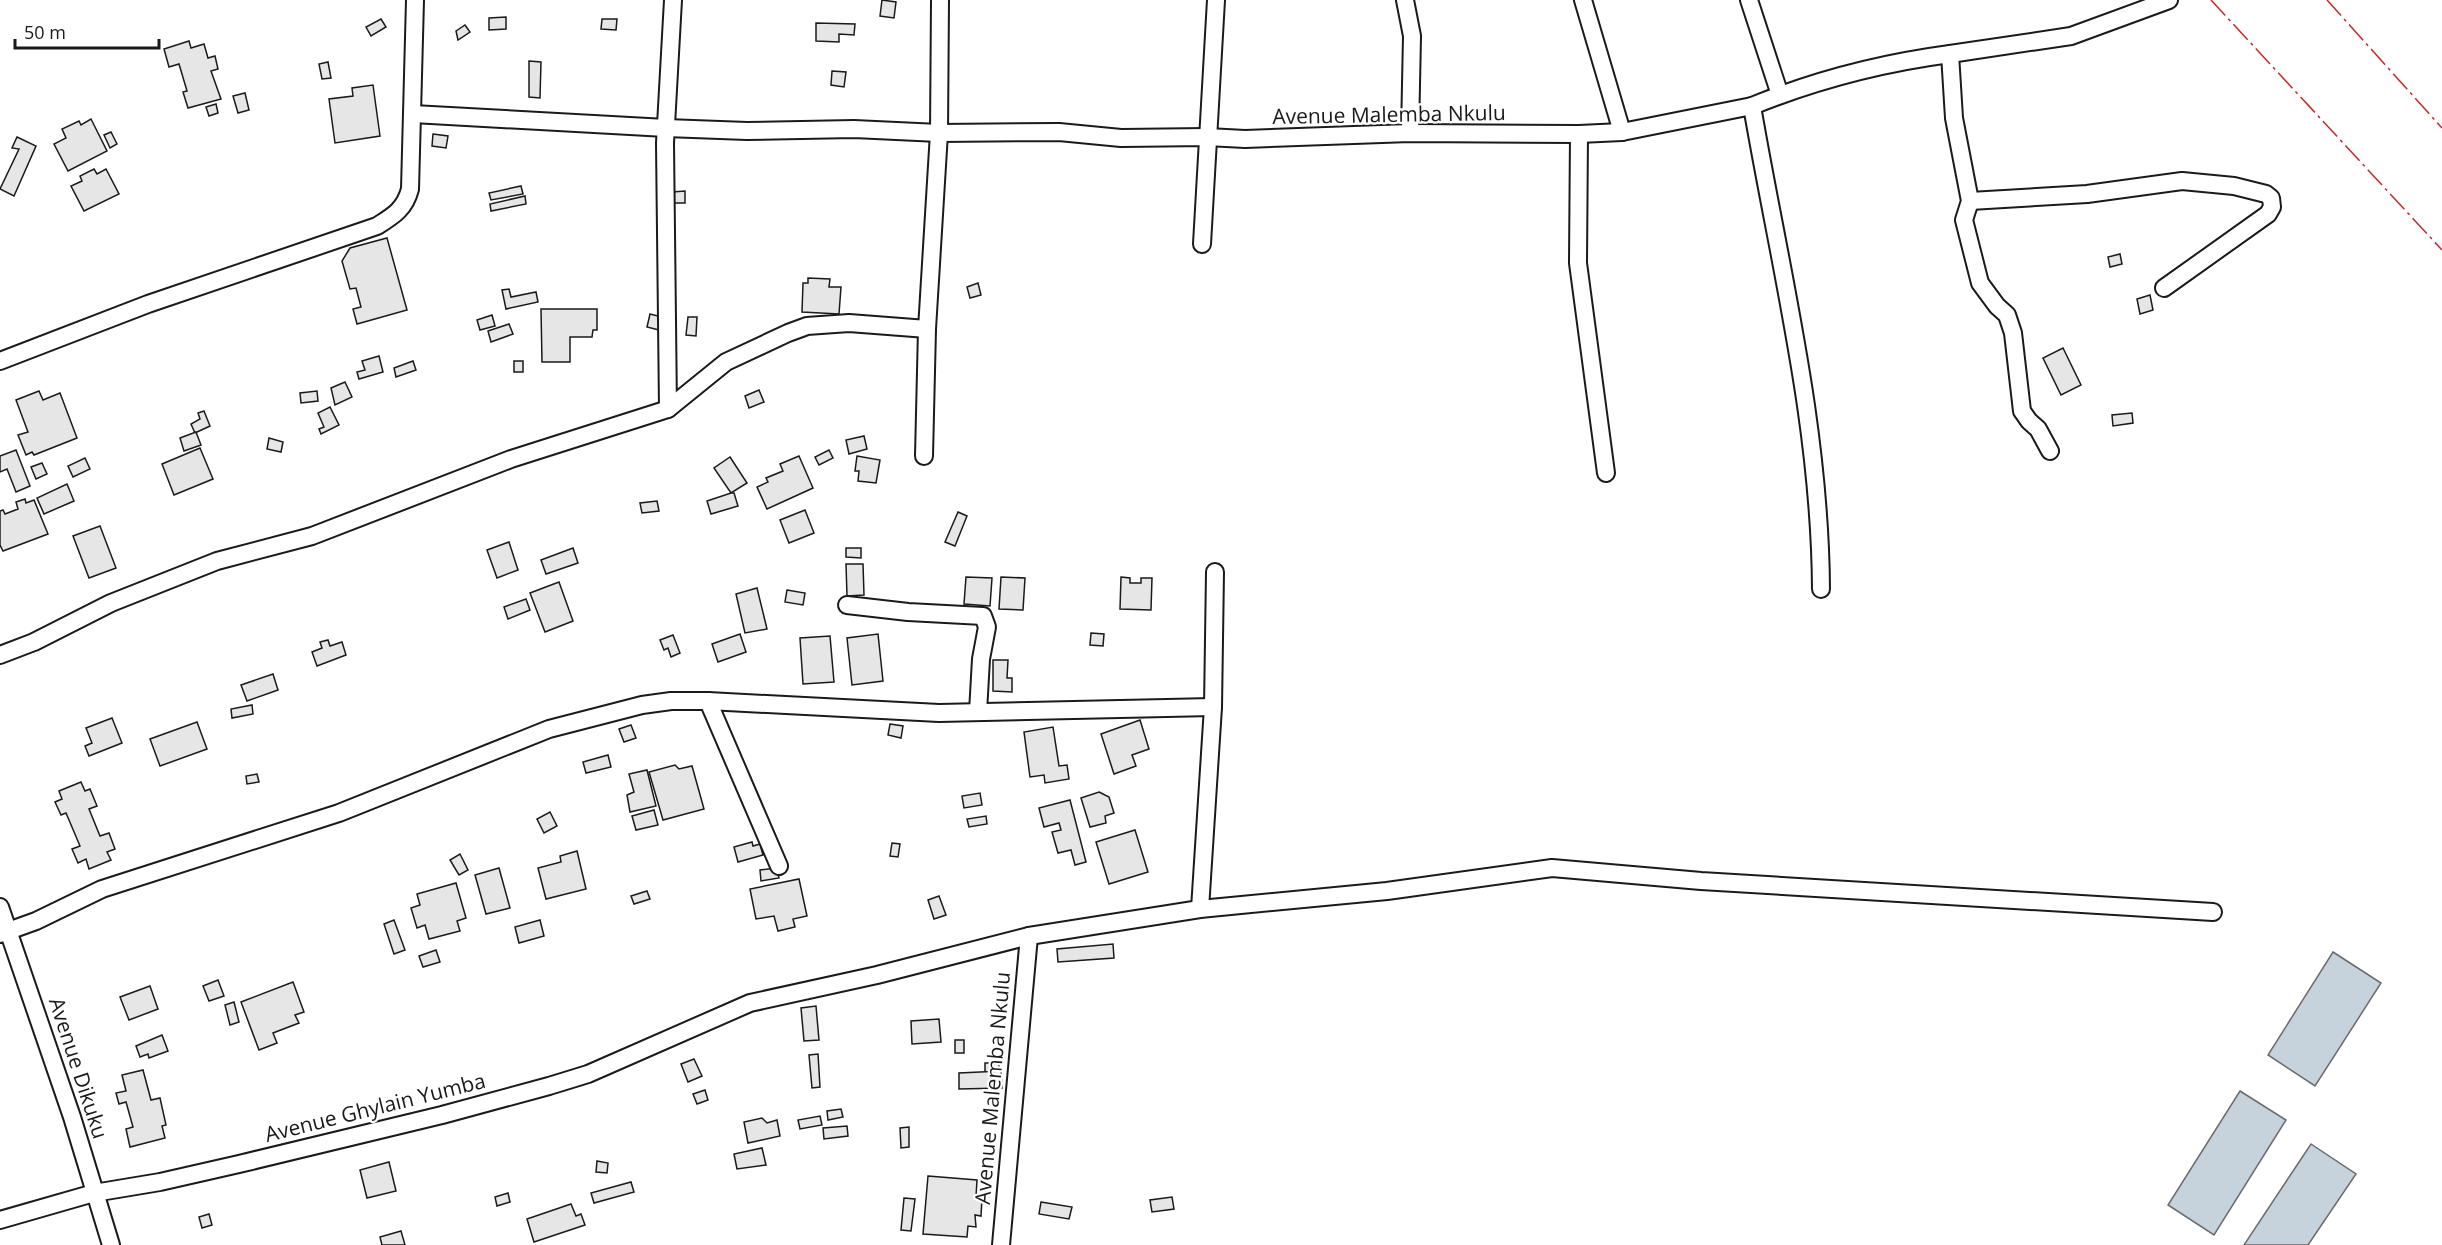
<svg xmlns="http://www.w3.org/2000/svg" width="2442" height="1245" font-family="'Open Sans',sans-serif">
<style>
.water{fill:#c6d2dc;stroke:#6a6a6a;stroke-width:1.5}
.building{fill:#e6e6e6;stroke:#1a1a1a;stroke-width:1.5}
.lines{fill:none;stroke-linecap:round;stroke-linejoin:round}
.minor-casing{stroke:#1a1a1a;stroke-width:20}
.minor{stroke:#fff;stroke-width:16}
.power{stroke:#c62828;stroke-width:1.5;stroke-dasharray:21 4.5 3 4.5;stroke-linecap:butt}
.labels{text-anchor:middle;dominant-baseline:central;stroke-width:4.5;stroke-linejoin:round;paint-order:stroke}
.street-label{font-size:21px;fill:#1a1a1a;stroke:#fff}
</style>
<rect width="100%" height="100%" fill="#fff"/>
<g class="water">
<polygon points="2333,952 2381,983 2315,1086 2268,1055"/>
<polygon points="2240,1091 2286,1120 2214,1235 2168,1205"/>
<polygon points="2311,1144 2356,1174 2308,1245 2244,1245"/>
</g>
<g class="building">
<polygon points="882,0 896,2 894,18 880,16"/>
<polygon points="506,17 506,29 489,30 489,18"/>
<polygon points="381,19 386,27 371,36 366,27"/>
<polygon points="602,19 617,19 616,30 601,29"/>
<polygon points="816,23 855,24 854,35 839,34 839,42 816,41"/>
<polygon points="465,25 470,32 458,40 456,31"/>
<polygon points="189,41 191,48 204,44 208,58 215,56 218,69 211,71 221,99 188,108 183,92 187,91 179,64 169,67 164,49"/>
<polygon points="529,61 541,62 540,98 529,97"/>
<polygon points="328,62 331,78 322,79 319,64"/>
<polygon points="832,71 846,72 844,87 831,85"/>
<polygon points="373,85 380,136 335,143 329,99 353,96 352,88"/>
<polygon points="245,93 249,110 238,113 233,96"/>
<polygon points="216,104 218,113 209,116 206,107"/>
<polygon points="91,119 107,151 68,171 54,144 66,138 62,129 79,121 81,125"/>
<polygon points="111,132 117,144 110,148 104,135"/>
<polygon points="433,134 448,136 446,148 432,146"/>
<polygon points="17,137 36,146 14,196 0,189 19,149 12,148"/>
<polygon points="94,169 97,174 106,169 119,194 84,211 71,186 82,181 80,176"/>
<polygon points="521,186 523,194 491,200 489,193"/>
<polygon points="685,191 685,203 670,203 672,192"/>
<polygon points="525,196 526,204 491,211 490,204"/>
<polygon points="387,238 407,310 357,324 353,309 361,307 356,288 350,289 342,261 350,248"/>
<polygon points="2120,254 2122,264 2110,267 2108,257"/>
<polygon points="808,278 830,279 829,287 841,287 839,314 802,312 803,283 808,283"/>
<polygon points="978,283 981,295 970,298 967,287"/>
<polygon points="509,289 511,297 536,292 538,302 506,309 502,290"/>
<polygon points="2150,295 2153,310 2140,314 2137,299"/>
<polygon points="541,309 597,309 597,330 593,330 592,337 570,337 570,362 542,362"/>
<polygon points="650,314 662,317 659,330 647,327"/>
<polygon points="492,315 495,326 480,330 477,320"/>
<polygon points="688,317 697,317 696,336 686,335"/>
<polygon points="509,324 513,334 491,342 488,331"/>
<polygon points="2063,348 2081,385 2061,395 2043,358"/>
<polygon points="379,356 383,372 359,379 357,372 365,370 362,361"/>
<polygon points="413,361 416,370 396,377 394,368"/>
<rect x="514" y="361" width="9" height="11"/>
<polygon points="345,382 352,397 335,405 331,388"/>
<polygon points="759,390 764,402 749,408 745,396"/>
<polygon points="39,391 43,400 60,393 77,438 34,455 32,452 26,455 18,435 28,432 16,400"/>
<polygon points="317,391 318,401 301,403 300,393"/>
<polygon points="330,407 339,425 321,434 319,429 324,427 318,413"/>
<polygon points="204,411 210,426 195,433 191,424 200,419 198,413"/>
<polygon points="2132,413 2133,423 2113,426 2112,415"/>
<polygon points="196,432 201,445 184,451 180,438"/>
<polygon points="864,436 867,449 849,454 846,440"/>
<polygon points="269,438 283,442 281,452 267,449"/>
<polygon points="200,448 213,479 174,495 162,464"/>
<polygon points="16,450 30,486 16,492 7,469 0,472 0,456"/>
<polygon points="829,450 833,458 819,465 815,457"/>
<polygon points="799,456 813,488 767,509 757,487 768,482 766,478 783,471 780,464"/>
<polygon points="857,456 880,460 876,483 858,481 859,471 855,471"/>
<polygon points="730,457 747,483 731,493 714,468"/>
<polygon points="85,458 90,469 73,477 68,466"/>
<polygon points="42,463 47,474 36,479 31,467"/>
<polygon points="67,484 74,501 44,514 37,498"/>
<polygon points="731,493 734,493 738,506 711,514 707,501"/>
<polygon points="25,499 26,503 34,500 48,534 3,551 0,545 0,511 3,510 5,514 18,509 16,502"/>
<polygon points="657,501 659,511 642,513 640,503"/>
<polygon points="805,510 814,533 789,543 780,520"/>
<polygon points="958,512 967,516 955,546 945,542"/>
<polygon points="100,526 116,568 89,578 73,536"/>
<polygon points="509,542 518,570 497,578 487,550"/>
<polygon points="573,548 578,563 546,574 541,560"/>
<polygon points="846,548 861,548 861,558 846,557"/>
<polygon points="846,564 863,564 864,595 847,596"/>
<polygon points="966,577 992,578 990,606 964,604"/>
<polygon points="1001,577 1025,578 1023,610 999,609"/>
<polygon points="1121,577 1130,578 1130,583 1141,583 1141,578 1152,578 1151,610 1120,609"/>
<polygon points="559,582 573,621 545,632 530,593"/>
<polygon points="757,588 767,629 745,633 736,594"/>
<polygon points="787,590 805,593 803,605 785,602"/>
<polygon points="526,599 530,610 508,619 504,607"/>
<polygon points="1091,633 1104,634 1103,646 1090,645"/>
<polygon points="740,634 746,652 718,662 712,644"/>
<polygon points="878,634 883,681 852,685 847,638"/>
<polygon points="673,635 680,653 671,657 668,648 664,650 660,640"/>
<polygon points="830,636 834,682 803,684 800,638"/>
<polygon points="328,640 330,646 342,642 346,655 317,666 312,652 322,648 320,642"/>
<polygon points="993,660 1008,660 1007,678 1012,678 1012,692 993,691"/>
<polygon points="273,674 278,690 247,701 241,685"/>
<polygon points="252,705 253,714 232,718 231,709"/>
<polygon points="112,718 122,743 89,756 85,746 92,743 86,728"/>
<polygon points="1140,720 1149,749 1132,755 1136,766 1114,774 1101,734"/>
<polygon points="197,722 207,749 160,766 150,739"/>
<polygon points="890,724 903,726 901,738 888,735"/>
<polygon points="631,725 636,738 624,742 619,729"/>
<polygon points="1053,727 1059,766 1067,765 1069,779 1045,783 1044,775 1030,777 1024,732"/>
<polygon points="608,755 611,767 586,773 583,762"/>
<polygon points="675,765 679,769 692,766 704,809 663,820 649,772"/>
<polygon points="647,770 656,806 630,812 627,795 634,792 629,774"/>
<polygon points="257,774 259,782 247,784 246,776"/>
<polygon points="81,782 85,791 90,789 97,806 89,809 100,836 109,833 115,849 107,852 111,860 89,869 86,859 78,863 72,849 80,846 66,813 61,815 55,802 62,799 59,791"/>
<polygon points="1099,792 1109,797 1114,813 1105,816 1106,823 1090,827 1081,798"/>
<polygon points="980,793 982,805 964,808 962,796"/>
<polygon points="1070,800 1086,862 1075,865 1071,850 1058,853 1052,832 1061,830 1059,823 1044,827 1039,808"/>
<polygon points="654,810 658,825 636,830 632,816"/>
<polygon points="550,812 557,826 544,833 537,819"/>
<polygon points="986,816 987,824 969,827 967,819"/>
<polygon points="1135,830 1148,872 1109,884 1096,842"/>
<polygon points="752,842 753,846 760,844 763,855 738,862 734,847"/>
<polygon points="892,843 900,844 898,857 890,856"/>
<polygon points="577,851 586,889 546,899 538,868 561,862 560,856"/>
<polygon points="460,854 468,870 459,875 450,860"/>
<polygon points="499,868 510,908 486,914 475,875"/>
<polygon points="777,868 779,878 761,881 760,870"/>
<polygon points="799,879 807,916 793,919 795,927 778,931 774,916 756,919 750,889"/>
<polygon points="456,883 466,918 457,921 460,931 429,939 425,925 417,928 411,908 420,905 417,894"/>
<polygon points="647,891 650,899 634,904 631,896"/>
<polygon points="939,896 946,915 934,919 928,900"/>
<polygon points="394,920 405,950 394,954 384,924"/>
<polygon points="540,920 544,936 519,943 515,927"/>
<polygon points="1113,944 1114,958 1058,962 1057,949"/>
<polygon points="436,950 440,962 423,967 419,956"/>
<polygon points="218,980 224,996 209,1001 203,986"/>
<polygon points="293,982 304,1012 295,1015 299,1023 273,1033 277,1043 259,1050 241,1002"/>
<polygon points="150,986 158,1009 129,1020 120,997"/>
<polygon points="234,1002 239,1022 230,1025 225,1005"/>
<polygon points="816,1006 819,1040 804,1041 801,1008"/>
<polygon points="939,1019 941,1042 912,1044 911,1021"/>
<polygon points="162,1035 168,1051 149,1058 148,1054 140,1057 136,1046"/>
<rect x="955" y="1040" width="9" height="13"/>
<polygon points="818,1054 820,1087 812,1088 809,1055"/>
<polygon points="694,1059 702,1076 688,1082 681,1064"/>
<polygon points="985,1063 999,1063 999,1071 985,1072"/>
<polygon points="143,1070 151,1100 160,1098 166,1125 162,1126 165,1138 130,1147 126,1129 133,1127 126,1102 119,1104 116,1093 126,1091 122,1075"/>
<polygon points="1001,1071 1002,1088 959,1089 959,1073"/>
<polygon points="705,1090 708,1100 697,1104 693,1094"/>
<polygon points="841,1109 843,1117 828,1120 827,1111"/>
<polygon points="820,1116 822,1125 800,1129 798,1120"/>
<polygon points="762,1118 767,1123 777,1120 780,1136 748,1143 744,1122"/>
<polygon points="847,1126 848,1136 824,1139 823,1128"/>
<polygon points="909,1127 909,1147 901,1148 900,1128"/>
<polygon points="762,1148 766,1165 737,1169 734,1154"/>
<polygon points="597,1161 608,1163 607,1173 596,1172"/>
<polygon points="389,1162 396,1191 367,1198 360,1170"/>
<polygon points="928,1176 977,1180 976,1197 982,1198 981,1216 975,1215 976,1227 968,1226 967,1237 923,1234"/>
<polygon points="631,1182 634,1192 594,1203 591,1193"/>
<polygon points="508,1193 510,1202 497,1206 495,1197"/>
<polygon points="1172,1197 1174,1209 1152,1212 1150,1200"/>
<polygon points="904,1198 915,1199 911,1231 901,1230"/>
<polygon points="1041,1202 1072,1207 1069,1219 1039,1214"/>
<polygon points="571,1204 576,1216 581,1214 585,1225 534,1242 527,1219"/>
<polygon points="209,1214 212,1225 202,1228 199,1217"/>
<polygon points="401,1231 405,1245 382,1245 380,1237"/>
</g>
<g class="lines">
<defs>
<g id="minor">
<polyline points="1405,0 1412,36 1410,133"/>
<polyline points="1583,0 1622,132"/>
<polyline points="1749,0 1780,95"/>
<polyline points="413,114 666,128 747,131 854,129 939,133 940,0"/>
<polyline points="1579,134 1578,263 1606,473"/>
<polyline points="1970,201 2087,194 2182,181 2234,186 2266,194 2271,198 2272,207 2268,214 2164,288"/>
<polyline points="1202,244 1216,0"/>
<path d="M0,361L148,304L377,226C393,216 405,209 410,189L415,0"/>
<polyline points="668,409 665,143 673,0"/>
<polyline points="2050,451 2038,429 2029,421 2022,411 2013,333 2007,315 1997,306 1980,283 1964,220 1970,201 1954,118 1950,54 2071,36 2169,0"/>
<polyline points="924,456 927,329"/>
<path d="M1821,589C1820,423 1780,269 1752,106C1816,80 1882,63 1950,54"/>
<polyline points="847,605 908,612 983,616 987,627 981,659 978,712"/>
<polyline points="0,655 34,642 111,603 217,561 312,536 511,459 668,409 726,362 788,333 807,326 849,323 927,329 939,133 1059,132 1121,138 1207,137 1245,139 1410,133 1579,134 1622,132 1752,106"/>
<polyline points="708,701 779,866"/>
<polyline points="0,907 72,1117 111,1245"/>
<polyline points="1200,909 1213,707 1215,572"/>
<polyline points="0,934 36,921 102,889 339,813 549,729 642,705 671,701 708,701 939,713 1213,707"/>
<polyline points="0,1220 94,1193 160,1182 239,1164 442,1115 549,1086 588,1074 750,1003 877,975 1029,936 1200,909 1387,891 1552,868 1701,881 2213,912"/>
<polyline points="1001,1245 1029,936"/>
</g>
</defs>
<use href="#minor" class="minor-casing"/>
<use href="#minor" class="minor"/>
<g class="power">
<polyline points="2211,0 2442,250"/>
<polyline points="2327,0 2442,128"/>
</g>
</g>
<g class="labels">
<g class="street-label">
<text transform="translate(1389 114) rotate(-1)">Avenue Malemba Nkulu</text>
<text transform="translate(79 1068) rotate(72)">Avenue Dikuku</text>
<text transform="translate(992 1088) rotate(-85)">Avenue Malemba Nkulu</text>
<text transform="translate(375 1107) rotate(-14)">Avenue Ghylain Yumba</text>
</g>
</g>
<path d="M15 39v9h144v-9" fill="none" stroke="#1a1a1a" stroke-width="3"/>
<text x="24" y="39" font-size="18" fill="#1a1a1a" stroke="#ffffff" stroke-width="4.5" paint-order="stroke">50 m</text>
</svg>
